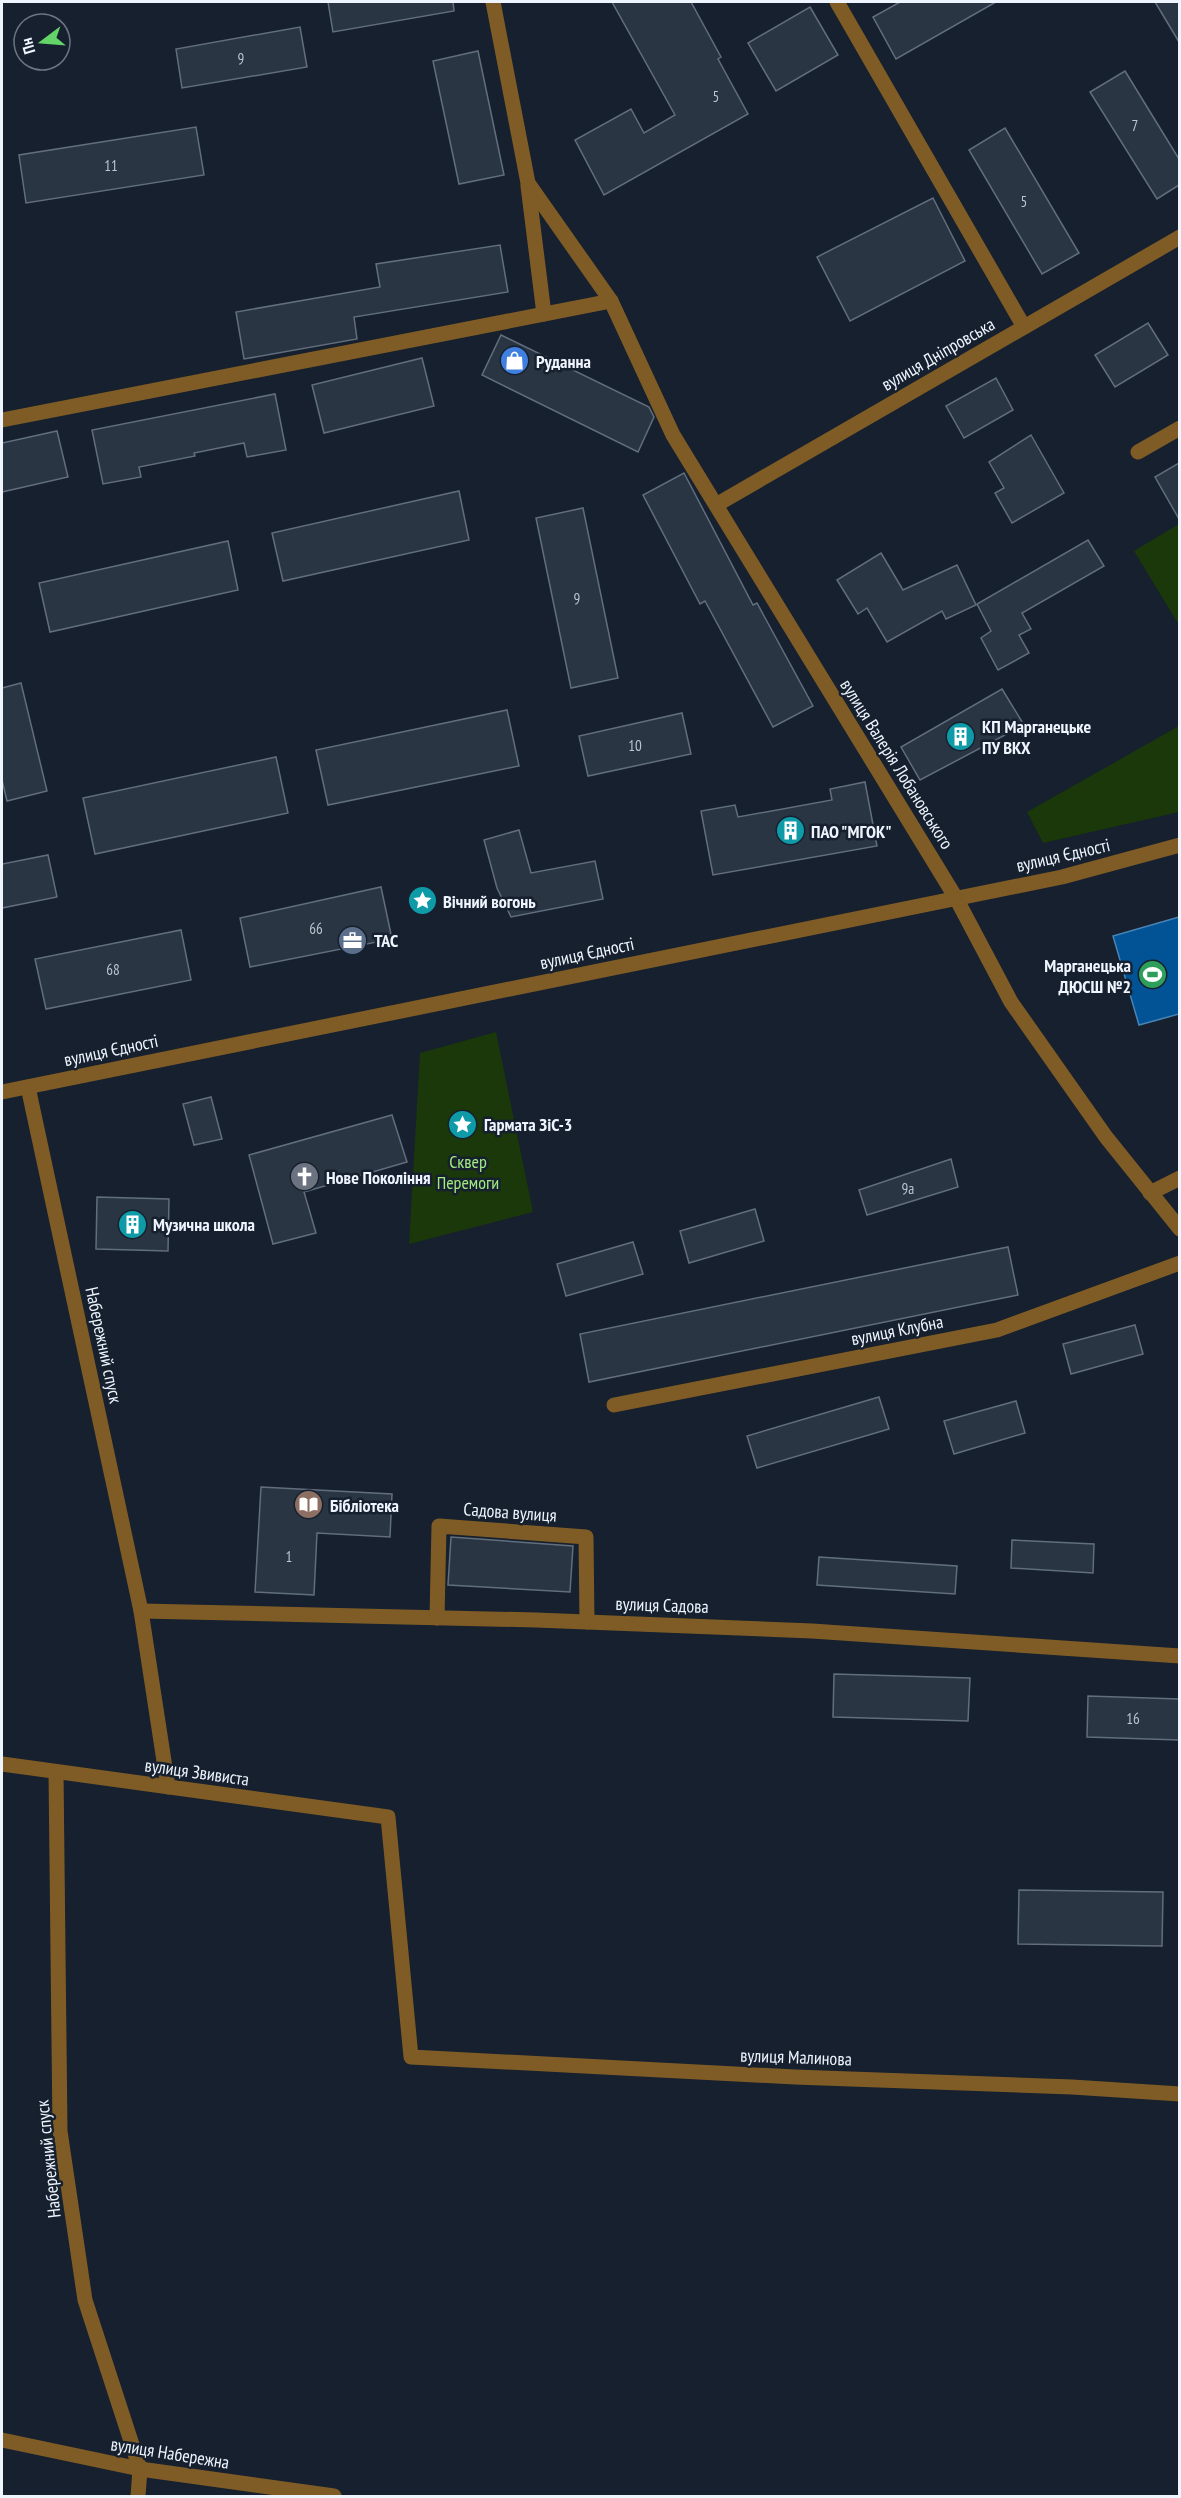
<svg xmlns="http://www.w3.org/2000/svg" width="1181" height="2498" font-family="'PT Sans Narrow',sans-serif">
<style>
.green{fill:#1a380a}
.water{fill:#015395;stroke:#4884b5;stroke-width:1.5}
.building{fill:#2a3543;stroke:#616e7e;stroke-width:1.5}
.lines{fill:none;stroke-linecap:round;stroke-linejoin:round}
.minor{stroke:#7f5c25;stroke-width:15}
.labels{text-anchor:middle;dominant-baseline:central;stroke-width:5;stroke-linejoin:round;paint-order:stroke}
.number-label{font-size:15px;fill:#bdc5d0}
.street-label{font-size:18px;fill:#eef5ff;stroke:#16202e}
.poi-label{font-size:18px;font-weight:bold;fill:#eef5ff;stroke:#16202e;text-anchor:start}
.park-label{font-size:18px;fill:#a1ea80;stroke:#16202e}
</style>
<rect width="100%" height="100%" fill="#16202e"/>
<g class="green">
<polygon points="1179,524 1179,625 1134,551"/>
<polygon points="1179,726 1179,812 1043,843 1027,812"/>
<polygon points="496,1032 533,1212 409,1244 420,1053"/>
</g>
<polygon class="water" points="1179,917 1179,1014 1139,1025 1113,936"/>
<g class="building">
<polygon points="328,2 453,2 454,11 333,32"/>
<polygon points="612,2 691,2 721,57 718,59 748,114 604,195 575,140 631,109 644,133 675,115"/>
<polygon points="900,2 996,2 896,59 873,17"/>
<polygon points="1155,2 1179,2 1179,42"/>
<polygon points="810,7 838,55 776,91 748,43"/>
<polygon points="300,27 307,67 182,88 176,49"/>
<polygon points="478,51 504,175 459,184 433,61"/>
<polygon points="1125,71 1179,159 1179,185 1157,199 1090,92"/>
<polygon points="196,127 204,175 26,203 19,155"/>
<polygon points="1005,128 1079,253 1042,274 969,150"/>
<polygon points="933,198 965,261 850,321 817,257"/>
<polygon points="500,245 508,292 354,317 357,339 244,359 236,312 380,287 376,264"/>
<polygon points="1148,323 1168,355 1115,387 1095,355"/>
<polygon points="501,335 649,407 654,417 638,452 482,375"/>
<polygon points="422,358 434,406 324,433 312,385"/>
<polygon points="996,378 1013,410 964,438 946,406"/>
<polygon points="275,394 286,450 247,457 244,443 194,453 195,456 139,467 141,477 103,484 92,430"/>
<polygon points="57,431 68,477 2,492 2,443"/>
<polygon points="1031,435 1064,493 1012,523 995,493 1004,488 989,462"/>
<polygon points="1179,463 1179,519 1155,477"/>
<polygon points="684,473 753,605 757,603 813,706 773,727 705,601 700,604 643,495"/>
<polygon points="459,491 469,540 283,581 272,533"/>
<polygon points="583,508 618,678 571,688 536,518"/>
<polygon points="1088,540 1104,566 1022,613 1031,629 1019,635 1029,653 998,670 981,638 991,631 977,604"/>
<polygon points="228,541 238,590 50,632 39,583"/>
<polygon points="881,553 903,590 957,565 976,605 946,619 942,611 887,642 867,608 858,614 837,580"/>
<polygon points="21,683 47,791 7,801 2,780 2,688"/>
<polygon points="1002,689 1024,725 920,780 901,747"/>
<polygon points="507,710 519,766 328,805 316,750"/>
<polygon points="682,713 691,754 588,776 579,736"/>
<polygon points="276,757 288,813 95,854 83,798"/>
<polygon points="865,782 877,846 713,875 701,811 735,805 738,817 832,800 830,789"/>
<polygon points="519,830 531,873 595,861 603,899 511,917 497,888 484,840"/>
<polygon points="48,855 57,897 2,908 2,864"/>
<polygon points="381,887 392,939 250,967 240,918"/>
<polygon points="181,930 191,980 46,1009 35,959"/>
<polygon points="211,1097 222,1139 194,1145 183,1104"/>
<polygon points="392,1115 407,1162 304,1192 316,1233 273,1244 249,1155"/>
<polygon points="951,1159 958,1187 867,1215 859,1190"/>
<polygon points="97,1197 169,1199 168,1251 96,1249"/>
<polygon points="755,1209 764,1241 689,1263 680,1231"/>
<polygon points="633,1242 643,1274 566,1296 557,1264"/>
<polygon points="1008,1247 1018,1295 589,1382 580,1334"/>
<polygon points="1135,1325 1143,1354 1071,1374 1063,1344"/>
<polygon points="879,1397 889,1429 757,1468 747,1436"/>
<polygon points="1016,1401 1025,1433 954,1454 944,1421"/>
<polygon points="261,1487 392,1494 390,1537 317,1533 314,1595 255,1592"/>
<polygon points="451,1537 573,1546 570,1592 448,1585"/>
<polygon points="1012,1540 1094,1544 1093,1573 1011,1568"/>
<polygon points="819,1557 957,1566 955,1594 817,1585"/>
<polygon points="834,1674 970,1678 968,1721 833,1717"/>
<polygon points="1088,1696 1179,1699 1179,1740 1087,1737"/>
<polygon points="1019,1890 1163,1892 1162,1946 1018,1944"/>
</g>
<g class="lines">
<g class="minor">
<polyline points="493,2 528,183 611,301 673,435 956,898 1011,1002 1106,1137 1180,1229"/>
<polyline points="837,2 1024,327"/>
<polyline points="528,186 544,314"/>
<polyline points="2,420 611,301"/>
<polyline points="1138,452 1180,428"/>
<polyline points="716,505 1180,237"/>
<polyline points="28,1087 141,1611 168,1787"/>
<polyline points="2,1092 1062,877 1180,845"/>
<polyline points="1150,1193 1180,1178"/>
<polyline points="614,1405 997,1330 1180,1263"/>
<polyline points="141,1611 536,1620 812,1631 1180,1656"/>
<polyline points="437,1618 439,1526 586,1537 587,1622"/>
<polyline points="2,1764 388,1817 411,2057 795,2077 1072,2087 1180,2094"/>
<polyline points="56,1772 60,2131 85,2300 140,2469 138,2496"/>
<polyline points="2,2440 140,2469 334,2496"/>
</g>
</g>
<defs>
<symbol id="shop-disc" viewBox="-11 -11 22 22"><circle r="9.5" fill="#3f7fe0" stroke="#16202e"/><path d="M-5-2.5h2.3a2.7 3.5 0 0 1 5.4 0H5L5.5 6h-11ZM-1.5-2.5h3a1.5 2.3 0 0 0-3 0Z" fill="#fff"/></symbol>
<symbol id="building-disc" viewBox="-11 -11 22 22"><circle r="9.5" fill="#0f9aa8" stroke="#16202e"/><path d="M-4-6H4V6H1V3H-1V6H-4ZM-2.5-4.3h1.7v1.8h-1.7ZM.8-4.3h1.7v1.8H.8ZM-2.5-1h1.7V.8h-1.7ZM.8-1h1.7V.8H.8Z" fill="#fff"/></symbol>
<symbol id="sight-disc" viewBox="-11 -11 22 22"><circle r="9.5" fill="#0f9aa8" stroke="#16202e"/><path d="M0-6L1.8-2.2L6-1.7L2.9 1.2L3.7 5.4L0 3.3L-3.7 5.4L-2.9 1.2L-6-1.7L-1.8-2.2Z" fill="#fff"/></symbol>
<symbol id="office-disc" viewBox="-11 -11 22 22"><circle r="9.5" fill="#5c6f8a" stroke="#16202e"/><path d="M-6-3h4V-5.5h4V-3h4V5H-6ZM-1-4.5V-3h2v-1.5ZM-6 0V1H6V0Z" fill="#fff"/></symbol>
<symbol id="stadium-disc" viewBox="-11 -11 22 22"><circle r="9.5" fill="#2e9e5b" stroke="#16202e"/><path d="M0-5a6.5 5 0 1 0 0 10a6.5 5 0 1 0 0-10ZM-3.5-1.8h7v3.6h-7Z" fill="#fff"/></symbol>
<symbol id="church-disc" viewBox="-11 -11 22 22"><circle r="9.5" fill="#6b7280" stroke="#16202e"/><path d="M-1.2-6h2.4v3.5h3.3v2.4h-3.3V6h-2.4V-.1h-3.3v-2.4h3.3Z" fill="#fff"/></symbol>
<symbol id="library-disc" viewBox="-11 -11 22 22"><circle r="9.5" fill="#8d6e63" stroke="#16202e"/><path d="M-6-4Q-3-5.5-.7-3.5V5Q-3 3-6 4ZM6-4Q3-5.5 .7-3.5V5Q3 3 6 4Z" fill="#fff"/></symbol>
</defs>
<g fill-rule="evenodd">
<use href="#shop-disc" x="498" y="344" width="33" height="33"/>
<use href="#building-disc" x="944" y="720" width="33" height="33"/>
<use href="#building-disc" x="774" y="814" width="33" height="33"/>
<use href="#sight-disc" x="406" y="884" width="33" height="33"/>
<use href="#office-disc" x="336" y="924" width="33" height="33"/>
<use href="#stadium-disc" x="1136" y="958" width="33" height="33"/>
<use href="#sight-disc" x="446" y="1108" width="33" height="33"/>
<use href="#church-disc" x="288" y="1160" width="33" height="33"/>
<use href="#building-disc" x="116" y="1208" width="33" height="33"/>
<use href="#library-disc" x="292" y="1488" width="33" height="33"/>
</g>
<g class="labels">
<g class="number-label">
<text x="241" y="58">9</text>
<text x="716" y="96">5</text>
<text x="1135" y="125">7</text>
<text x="111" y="165">11</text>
<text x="1024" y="201">5</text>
<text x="577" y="598">9</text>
<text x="635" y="745">10</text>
<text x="316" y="928">66</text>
<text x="113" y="969">68</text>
<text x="908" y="1188">9а</text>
<text x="289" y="1556">1</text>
<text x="1133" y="1718">16</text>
</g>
<g class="street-label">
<text transform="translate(938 354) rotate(-30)">вулиця Дніпровська</text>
<text transform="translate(897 764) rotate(58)">вулиця Валерія Лобановського</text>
<text transform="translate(1063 855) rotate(-13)">вулиця Єдності</text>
<text transform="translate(587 953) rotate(-12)">вулиця Єдності</text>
<text transform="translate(111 1050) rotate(-12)">вулиця Єдності</text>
<text transform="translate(897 1330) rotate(-11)">вулиця Клубна</text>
<text transform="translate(104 1345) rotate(78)">Набережний спуск</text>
<text transform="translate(510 1512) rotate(4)">Садова вулиця</text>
<text transform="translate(662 1605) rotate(2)">вулиця Садова</text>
<text transform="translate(197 1772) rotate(8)">вулиця Звивиста</text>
<text transform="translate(796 2057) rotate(2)">вулиця Малинова</text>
<text transform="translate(48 2159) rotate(-96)">Набережний спуск</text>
<text transform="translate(170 2453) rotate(9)">вулиця Набережна</text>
</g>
<g class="poi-label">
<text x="536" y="361">Руданна</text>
<text x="982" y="726">КП Марганецьке<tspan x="982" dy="21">ПУ ВКХ</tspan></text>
<text x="811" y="831">ПАО "МГОК"</text>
<text x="443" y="901">Вічний вогонь</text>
<text x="374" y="940">ТАС</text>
<text x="1131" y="965" text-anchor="end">Марганецька<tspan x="1131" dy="21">ДЮСШ №2</tspan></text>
<text x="484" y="1124">Гармата ЗіС-3</text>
<text x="326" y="1177">Нове Покоління</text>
<text x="153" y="1224">Музична школа</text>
<text x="330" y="1505">Бібліотека</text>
</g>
<g class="park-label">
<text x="468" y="1161">Сквер<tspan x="468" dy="21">Перемоги</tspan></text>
</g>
</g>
<rect width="1181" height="2498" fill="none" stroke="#eef5ff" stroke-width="6"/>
<g transform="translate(42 42) rotate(254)"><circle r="28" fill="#16202e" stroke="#6c7582" stroke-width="1.5"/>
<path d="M0-4.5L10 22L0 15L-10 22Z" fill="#63d468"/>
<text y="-9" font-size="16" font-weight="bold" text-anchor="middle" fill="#eef5ff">Пн</text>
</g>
</svg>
